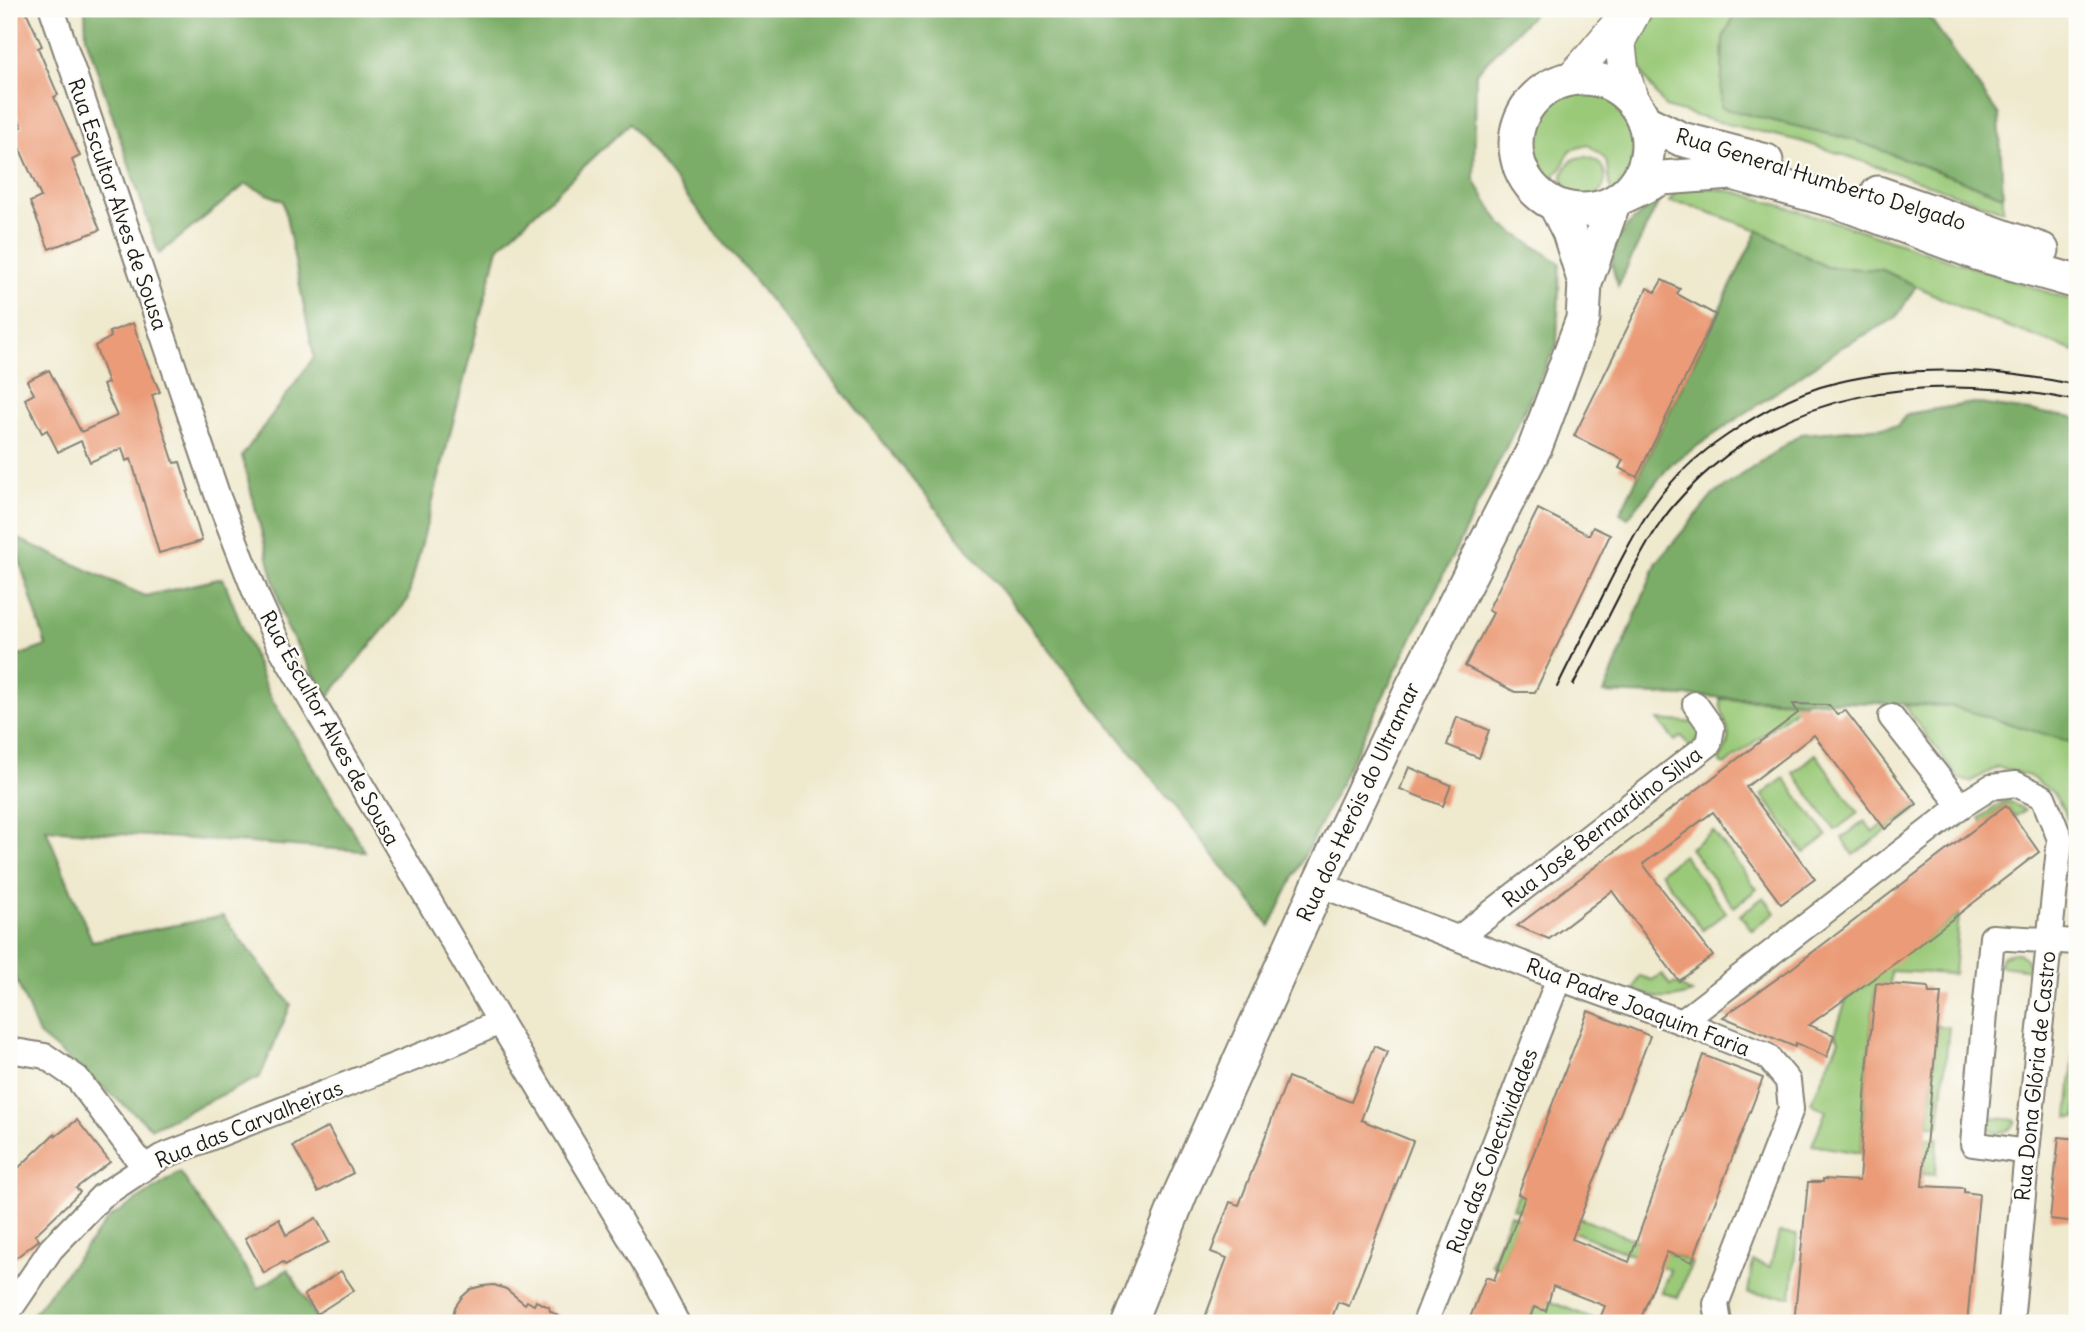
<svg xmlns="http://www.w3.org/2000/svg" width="2086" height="1332" font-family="Delius,sans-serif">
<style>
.green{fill:#9ac978;stroke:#5b724a;stroke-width:2}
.forest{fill:#7bad68;stroke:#4c6442;stroke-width:2}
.building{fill:#eb9b77}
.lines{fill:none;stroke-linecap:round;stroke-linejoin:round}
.minor-casing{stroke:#868275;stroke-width:28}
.tertiary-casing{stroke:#868275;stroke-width:33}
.secondary-casing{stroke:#868275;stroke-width:37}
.minor{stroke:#fff;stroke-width:24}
.tertiary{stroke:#fff;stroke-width:30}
.secondary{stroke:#fff;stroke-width:33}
.tram{stroke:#1c1c1c;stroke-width:2}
.labels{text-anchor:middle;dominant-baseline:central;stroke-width:5;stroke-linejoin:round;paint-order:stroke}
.street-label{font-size:21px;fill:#1c1c1c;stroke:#fdfcf7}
</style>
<rect width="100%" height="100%" fill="#fdfcf7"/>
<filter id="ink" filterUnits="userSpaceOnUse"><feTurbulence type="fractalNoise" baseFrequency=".0143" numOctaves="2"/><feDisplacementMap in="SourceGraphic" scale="14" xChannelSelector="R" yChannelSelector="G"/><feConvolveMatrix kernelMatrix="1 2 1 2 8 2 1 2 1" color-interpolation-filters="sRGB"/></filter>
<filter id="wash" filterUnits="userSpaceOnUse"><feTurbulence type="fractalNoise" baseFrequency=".00686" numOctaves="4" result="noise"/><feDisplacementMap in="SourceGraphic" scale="28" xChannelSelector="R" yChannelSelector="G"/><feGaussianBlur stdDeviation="1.57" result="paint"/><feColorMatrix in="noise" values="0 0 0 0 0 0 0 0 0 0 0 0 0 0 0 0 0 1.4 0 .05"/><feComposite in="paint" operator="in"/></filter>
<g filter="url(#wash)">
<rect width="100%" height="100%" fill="#efe9ce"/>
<g class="green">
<polygon points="1662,9 1738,9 1723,38 1721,108 1857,141 2003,196 2003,211 1853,158 1800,141 1706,119 1665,107 1645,78 1634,53 1634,36 1651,13"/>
<path d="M1583,92L1611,99L1629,121L1635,149L1628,176L1612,193C1603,166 1617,164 1588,145L1570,150L1561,169L1544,184L1534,164L1533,136L1540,113L1560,97Z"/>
<circle cx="1584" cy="178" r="21"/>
<polygon points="1699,186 1740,193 1845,225 2077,302 2077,352 1974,314 1883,270 1826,267 1758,230 1686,204 1669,202 1677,190"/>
<path d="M1720,699L1805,702L1725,765L1721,764L1719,759C1740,733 1720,723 1720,699Z"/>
<polygon points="1904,705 1951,706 2077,744 2077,929 2074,929 2068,919 2073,836 2064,810 2052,792 2029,776 1998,767 1970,782 1959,779"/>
<polygon points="1658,720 1698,723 1700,735 1690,748 1682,736 1675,741"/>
<polygon points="1816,754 1858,813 1835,830 1793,773"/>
<polygon points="1784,778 1827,836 1804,853 1762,795"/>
<polygon points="2008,801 2025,810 2015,817 2005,805 1983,823 1980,818 2002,802"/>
<polygon points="1917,804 1919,808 1853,855 1842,838 1865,821 1873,832 1882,825 1885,828"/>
<polygon points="1713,831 1757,889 1734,907 1690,848"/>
<polygon points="1683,855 1726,912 1703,930 1660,872"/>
<polygon points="1764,897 1775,913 1752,930 1740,915"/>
<polygon points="1959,914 1954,974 1891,971 1890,990 1875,990 1867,1070 1861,1153 1812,1145 1826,1111 1811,1103 1839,1040 1835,1034 1847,997"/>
<polygon points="2010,953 2018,953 2026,959 2031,970 1999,966 2002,957"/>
<path d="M1662,974L1670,985L1675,983L1692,993C1670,1001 1655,1000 1634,990L1640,976L1652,980Z"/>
<polygon points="2077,1021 2077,1118 2068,1117"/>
<polygon points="1937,1026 1949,1027 1939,1126 1928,1125"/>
<path d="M1985,1117L2016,1120C2012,1131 2005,1132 1994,1133L1988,1128Z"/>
<polygon points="1926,1138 1938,1138 1935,1175 1923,1174"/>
<polygon points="1518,1194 1692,1262 1678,1298 1661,1292 1670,1270 1513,1208"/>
<polygon points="1510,1214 1518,1218 1499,1267 1491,1264"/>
<polygon points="1779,1233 1797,1235 1791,1297 1748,1293 1753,1261 1770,1267"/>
<polygon points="1549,1301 1599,1321 1598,1323 1528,1323 1534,1307"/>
</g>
<g class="forest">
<polygon points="85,9 1538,9 1476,73 1474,180 1501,224 1560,263 1557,344 1270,926 629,124 498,248 407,601 327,698 285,624 242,456 314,357 283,201 246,184 159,254 86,37"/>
<polygon points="1738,9 1886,9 1927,14 1999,115 2003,196 1857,141 1721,108 1723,38"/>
<path d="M1659,201L1618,286C1616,279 1613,271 1612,264C1611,235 1637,215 1659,201Z"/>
<polygon points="1758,230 1826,267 1883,270 1916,286 1896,318 1842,347 1671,464 1628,518 1620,513"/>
<polygon points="1973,403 2077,418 2077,744 1951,706 1604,693 1657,562 1713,495 1801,434 1897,426 1907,414"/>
<polygon points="12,536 145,596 223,578 268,693 365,851 46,829 92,941 223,916 291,1005 260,1077 152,1128 39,1035 9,962 9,659 46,646"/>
<polygon points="180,1172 259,1288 288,1269 319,1323 26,1323 108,1219"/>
</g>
<g id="blocks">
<g class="building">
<polygon points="9,9 25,9 42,46 38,48 58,95 54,97 80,156 72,160 100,230 49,249 30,202 41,197 12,131 22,127 9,96"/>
<polygon points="1662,280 1680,289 1677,294 1716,315 1637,477 1619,468 1623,460 1574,436 1647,288 1655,292"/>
<polygon points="133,323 145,358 160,392 152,395 174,463 180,462 189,491 187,492 202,541 159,553 131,459 126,461 122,448 90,462 81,441 58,452 47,430 42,433 25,399 34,394 27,381 49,370 81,432 117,416 103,385 108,383 95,346 111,337 109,332"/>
<polygon points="1538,509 1589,535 1593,527 1610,535 1535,692 1515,692 1465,666 1493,613 1488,610"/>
<polygon points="1793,704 1829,705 1837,715 1845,710 1917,804 1885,829 1814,735 1746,787 1815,879 1781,904 1713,812 1643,864 1713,956 1679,981 1612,891 1549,939 1517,926 1798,713"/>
<polygon points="1457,717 1489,730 1479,758 1447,745"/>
<polygon points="1409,767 1451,785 1443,806 1400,789"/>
<polygon points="2006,805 2039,852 1898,961 1809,1025 1834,1035 1827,1057 1796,1043 1795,1047 1723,1017 1792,968"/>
<polygon points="1876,983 1928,987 1929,993 1941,993 1922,1186 1964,1188 1964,1192 1979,1194 1967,1323 1794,1323 1808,1182 1823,1182 1823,1179 1859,1181 1867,1070"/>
<polygon points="1588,1011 1650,1036 1572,1239 1629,1262 1703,1055 1763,1078 1724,1179 1692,1262 1667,1252 1639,1323 1598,1323 1605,1306 1553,1286 1546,1311 1534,1307 1528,1323 1468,1323 1486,1277 1494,1280 1525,1197 1518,1194"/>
<polygon points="1374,1046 1387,1052 1361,1120 1413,1141 1349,1306 1338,1302 1330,1323 1203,1323 1227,1258 1211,1252 1230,1202 1239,1205 1288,1077 1351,1102"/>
<polygon points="77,1120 110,1162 76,1188 80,1192 35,1235 39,1240 9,1263 9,1177 54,1134 56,1136"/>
<polygon points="328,1127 353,1173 318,1192 293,1146"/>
<polygon points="2059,1137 2077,1139 2077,1222 2050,1219"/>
<polygon points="316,1218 329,1242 285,1265 283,1262 264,1273 245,1238 279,1219 286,1235"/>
<polygon points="341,1271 354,1290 317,1314 304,1295"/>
<polygon points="494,1285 506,1289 525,1304 527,1301 534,1305 536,1301 549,1307 550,1311 570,1323 451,1323 455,1307 462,1297 471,1289 483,1286"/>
</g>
</g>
</g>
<g filter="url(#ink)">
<use href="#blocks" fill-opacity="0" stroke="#868275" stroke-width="2"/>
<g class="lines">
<defs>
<g id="minor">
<polyline points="52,9 218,497 257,597 279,645 500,1022 648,1268 677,1323"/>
<polyline points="1891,717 1961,806"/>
<polyline points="1319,884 1559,978 1682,1022 1767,1056 1788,1081 1791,1109 1716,1304 1719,1323"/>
<polyline points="1459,938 1709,744 1712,728 1695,704"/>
<polyline points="1682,1022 1961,806 1991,787 2016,784 2043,797 2060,839 2027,1152 2011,1323"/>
<polyline points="9,1050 45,1056 77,1078 144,1167"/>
<polyline points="2027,1152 1973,1144 1992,937 2077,942"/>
<polyline points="9,1311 51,1249 102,1196 161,1157 450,1044 500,1022"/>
<polyline points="1425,1323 1559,978"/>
</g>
<g id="tertiary">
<polyline points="1570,78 1585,62 1624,15"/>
<polyline points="1634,103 1623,67 1620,41 1637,9"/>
</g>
<g id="secondary">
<circle cx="1582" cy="144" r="66"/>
<polyline points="1644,121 1681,139 1766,161"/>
<polyline points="1878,193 2042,250"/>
<polyline points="1624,196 1662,178 1732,173 1836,201 1979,254 2077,282"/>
<polyline points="1556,206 1569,232 1585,283"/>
<polyline points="1129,1323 1181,1192 1319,884 1412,688 1536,445 1583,319 1585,283 1613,204"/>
</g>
</defs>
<use href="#minor" class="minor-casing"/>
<use href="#tertiary" class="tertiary-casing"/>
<use href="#secondary" class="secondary-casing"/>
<use href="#minor" class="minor"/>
<use href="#tertiary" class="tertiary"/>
<use href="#secondary" class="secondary"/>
<g class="tram">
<path d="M1573,685C1590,653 1606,622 1622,590C1638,561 1653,529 1675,504C1777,385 1932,371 2077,401"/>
<path d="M1557,687C1574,652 1592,618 1609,583C1625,552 1641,520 1663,492C1681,470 1703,451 1726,436C1759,413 1796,392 1835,383C1913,364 1999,369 2077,385"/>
</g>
</g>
</g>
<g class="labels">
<g class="street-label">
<text transform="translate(1821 179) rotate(17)">Rua General Humberto Delgado</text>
<text transform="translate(118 204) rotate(71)">Rua Escultor Alves de Sousa</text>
<text transform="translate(330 728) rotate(61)">Rua Escultor Alves de Sousa</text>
<text transform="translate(1358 802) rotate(-65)">Rua dos Heróis do Ultramar</text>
<text transform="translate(1602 827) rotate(-38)">Rua José Bernardino Silva</text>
<text transform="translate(1638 1007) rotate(21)">Rua Padre Joaquim Faria</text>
<text transform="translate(2035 1076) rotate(-84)">Rua Dona Glória de Castro</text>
<text transform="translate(249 1124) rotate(-22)">Rua das Carvalheiras</text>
<text transform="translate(1492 1151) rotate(-69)">Rua das Colectividades</text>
</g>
</g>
<rect width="2086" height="1332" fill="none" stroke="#fdfcf7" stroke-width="35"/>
</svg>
